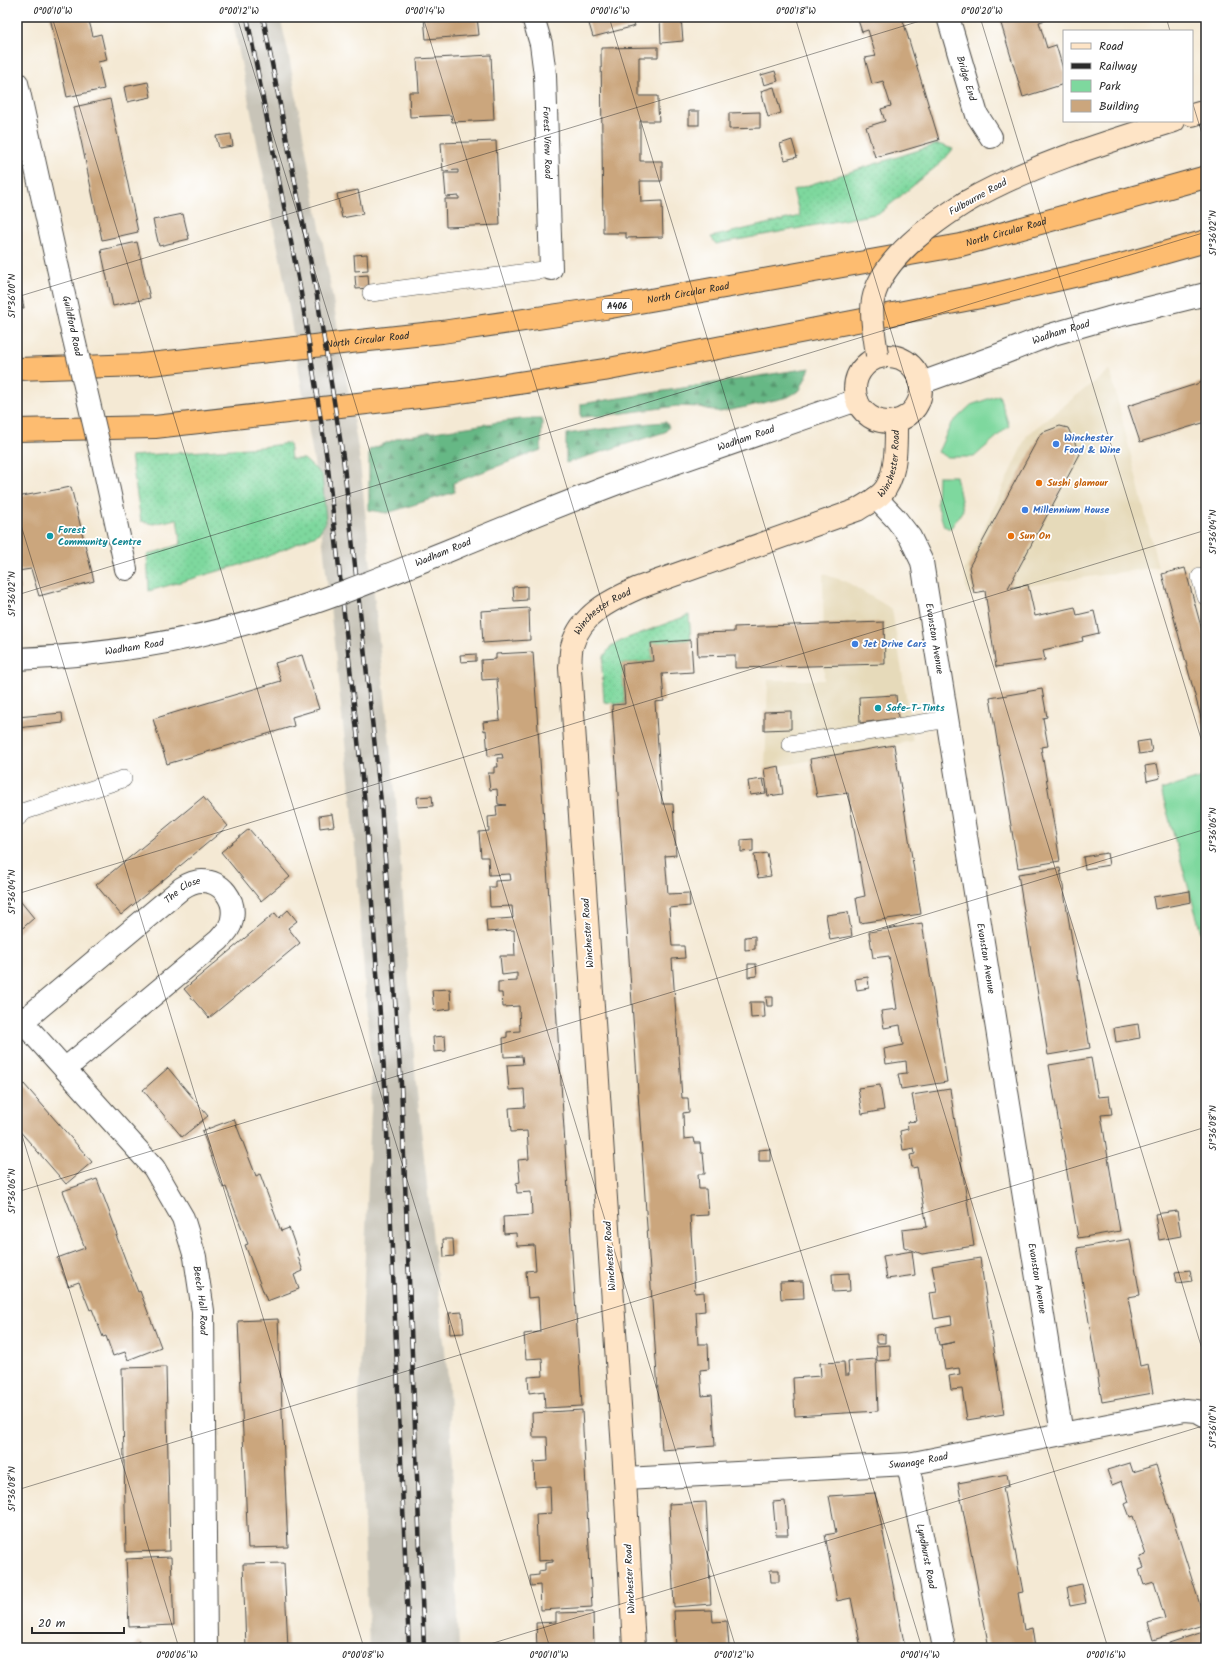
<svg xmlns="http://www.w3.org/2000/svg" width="1223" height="1665" font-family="Kalam,sans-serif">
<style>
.built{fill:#e6daba}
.industrial{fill:#c8c4b8}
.grass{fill:url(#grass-dots);stroke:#548264}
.forest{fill:url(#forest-firs);stroke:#487258}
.green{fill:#7ed89e;stroke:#548264}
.building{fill:#cba67d}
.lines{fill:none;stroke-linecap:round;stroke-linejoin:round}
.service-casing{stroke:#494844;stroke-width:18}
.minor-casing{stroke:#494844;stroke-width:24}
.tertiary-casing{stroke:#494844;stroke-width:24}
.secondary-casing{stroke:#494844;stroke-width:24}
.trunk-casing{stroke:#494844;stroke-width:24}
.service{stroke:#fff;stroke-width:17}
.minor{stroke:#fff;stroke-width:22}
.tertiary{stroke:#fff;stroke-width:22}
.secondary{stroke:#fee4c6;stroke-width:22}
.trunk{stroke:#fdbc70;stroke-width:22}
.rail-casing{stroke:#2b2b2b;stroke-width:4.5}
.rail{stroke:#fff;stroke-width:3;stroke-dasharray:9;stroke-linecap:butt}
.minor-bridge-casing{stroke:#494844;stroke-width:24;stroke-linecap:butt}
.tertiary-bridge-casing{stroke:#494844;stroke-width:24;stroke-linecap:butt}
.secondary-bridge-casing{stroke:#494844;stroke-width:24;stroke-linecap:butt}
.minor-bridge{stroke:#fff;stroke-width:22}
.tertiary-bridge{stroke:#fff;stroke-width:22}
.secondary-bridge{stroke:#fee4c6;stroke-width:22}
.ticks{fill:none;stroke:#2b2b2b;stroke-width:1;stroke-opacity:0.45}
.shop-dot{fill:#3f7fe0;stroke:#fff;stroke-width:1.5}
.food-dot{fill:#e8710a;stroke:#fff;stroke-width:1.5}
.culture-dot{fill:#0f9aa8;stroke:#fff;stroke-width:1.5}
.labels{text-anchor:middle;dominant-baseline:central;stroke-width:3.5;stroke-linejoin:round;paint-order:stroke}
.shield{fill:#fff;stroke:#6b6b6b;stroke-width:1}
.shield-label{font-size:9px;font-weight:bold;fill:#2b2b2b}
.street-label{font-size:10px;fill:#2b2b2b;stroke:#fff}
.shop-label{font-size:10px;font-weight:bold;fill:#366cbe;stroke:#fff;text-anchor:start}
.food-label{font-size:10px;font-weight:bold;fill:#c56008;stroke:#fff;text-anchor:start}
.culture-label{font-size:10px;font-weight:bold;fill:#0d838f;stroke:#fff;text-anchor:start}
.neatline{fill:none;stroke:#2b2b2b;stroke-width:1.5}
.ticks-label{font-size:10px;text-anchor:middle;fill:#2b2b2b}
</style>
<defs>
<pattern id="grass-dots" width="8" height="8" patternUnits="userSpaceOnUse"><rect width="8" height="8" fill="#7ed89e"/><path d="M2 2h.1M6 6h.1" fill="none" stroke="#6dba88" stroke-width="1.8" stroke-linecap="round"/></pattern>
<pattern id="forest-firs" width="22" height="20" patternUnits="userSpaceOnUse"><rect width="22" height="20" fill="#66b885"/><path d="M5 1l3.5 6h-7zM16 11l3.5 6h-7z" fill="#54966d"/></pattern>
</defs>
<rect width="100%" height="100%" fill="#fff"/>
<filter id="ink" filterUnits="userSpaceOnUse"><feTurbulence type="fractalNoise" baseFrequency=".025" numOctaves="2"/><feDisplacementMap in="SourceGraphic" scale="8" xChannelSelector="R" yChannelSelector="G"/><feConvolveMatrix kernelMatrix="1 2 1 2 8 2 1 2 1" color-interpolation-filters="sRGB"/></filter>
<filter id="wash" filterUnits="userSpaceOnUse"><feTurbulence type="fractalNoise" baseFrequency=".012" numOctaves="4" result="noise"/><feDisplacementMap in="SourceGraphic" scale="16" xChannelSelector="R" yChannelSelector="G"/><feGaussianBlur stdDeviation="0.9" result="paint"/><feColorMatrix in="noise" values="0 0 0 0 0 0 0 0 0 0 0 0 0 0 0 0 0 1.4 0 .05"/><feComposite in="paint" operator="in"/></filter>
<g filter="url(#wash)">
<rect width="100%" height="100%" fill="#f4e9d4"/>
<g class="built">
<polygon points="1110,369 1158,567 967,594 964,571 1027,435"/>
<polygon points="823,574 845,581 892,609 913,741 765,769 768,680 824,680"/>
</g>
<polygon class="industrial" points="232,17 280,17 288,51 331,288 359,454 396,800 416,1083 449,1388 459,1648 369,1648 359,1399 372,1085 352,806 314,462 283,273"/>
<g class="grass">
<polygon points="938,144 953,149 943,161 880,213 716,244 711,237 800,216 793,190"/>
<polygon points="289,443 291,459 304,459 322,475 326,522 318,534 264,558 149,591 147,555 181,544 177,519 153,524 141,521 131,456 262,447"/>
<polygon points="689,615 691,640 651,644 653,661 622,664 625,704 604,702 602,668 604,656 611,646 625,639"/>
</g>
<g class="forest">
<polygon points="810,368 800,390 788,397 746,407 720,412 700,407 677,406 601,416 581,417 581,404"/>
<polygon points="520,419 542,419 541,450 453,483 455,492 387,513 369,510 369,450 401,437"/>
<polygon points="666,422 669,427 665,432 566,463 566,434 639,424"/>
</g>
<g class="green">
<polygon points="999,395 1009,426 974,457 947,457 938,452 951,424 971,405"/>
<polygon points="938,476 956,476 963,510 950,529 944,526 937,504"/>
<polygon points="1206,776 1206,950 1161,790"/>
</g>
<g id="blocks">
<g class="building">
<polygon points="50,17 88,17 93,36 101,34 107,60 98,62 104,89 67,97"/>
<polygon points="424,17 477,17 479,35 426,39"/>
<polygon points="587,17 632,17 635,26 593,37"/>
<polygon points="660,17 681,17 683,41 661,43"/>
<polygon points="857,17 902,17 939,140 895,153 894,152 875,157 866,127 885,121 881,109 891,106 883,81 872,84 865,58 876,56 868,30 862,32"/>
<polygon points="999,17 1045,17 1046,20 1039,22 1047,48 1056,45 1064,72 1064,84 1023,97"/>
<polygon points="658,47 658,57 639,57 639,96 658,96 658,109 659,121 640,121 640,161 662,161 662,181 640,181 641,202 662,201 663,237 626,238 626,233 603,233 601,48"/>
<polygon points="491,55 494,120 452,122 451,115 410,117 409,92 419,92 417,59"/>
<polygon points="775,71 778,81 764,85 761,75"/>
<polygon points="148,82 151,97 127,102 124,87"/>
<polygon points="774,87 781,113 768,117 761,91"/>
<polygon points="110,99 138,232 102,240 74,107"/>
<rect x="689" y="111" width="10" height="14"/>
<polygon points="760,112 760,128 729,129 729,113"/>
<polygon points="231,134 233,146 219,148 216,136"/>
<polygon points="792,140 797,157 785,160 780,144"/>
<polygon points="496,141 500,225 446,227 445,199 459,199 459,196 446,197 444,173 458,173 458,170 443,171 441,143"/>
<polygon points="358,190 363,214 342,218 337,194"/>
<polygon points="183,214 189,239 159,246 153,220"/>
<polygon points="137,242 150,298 113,306 101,250"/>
<polygon points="367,254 368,270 355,271 354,255"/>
<polygon points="368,275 369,288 356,289 355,276"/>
<polygon points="17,282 19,282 24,308 17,309"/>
<polygon points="1206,381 1206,422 1140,442 1128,406"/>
<polygon points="1060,426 1068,428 1080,454 1008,588 1028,585 1035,616 1075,607 1077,615 1094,611 1099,633 1082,637 1083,641 1043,650 1045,660 996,667 985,591 974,593 969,567 1041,433"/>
<polygon points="71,487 94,581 39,596 31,569 18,571 21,590 17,590 17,497"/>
<polygon points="1185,568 1206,645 1206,736 1162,574"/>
<polygon points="527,586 527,600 514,601 513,587"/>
<polygon points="529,608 530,640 483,643 481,611"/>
<polygon points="884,622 885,664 735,668 735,655 698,656 697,633 734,632 734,627"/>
<polygon points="691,640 693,672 662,674 664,701 655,702 662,804 673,804 676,855 665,856 668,894 689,893 690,906 669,908 672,946 684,946 685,958 672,959 682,1098 688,1098 689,1112 683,1113 684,1139 694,1138 695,1143 700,1143 701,1153 703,1153 705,1174 698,1174 699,1189 706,1189 708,1215 690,1216 695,1293 704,1292 705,1311 696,1312 698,1344 708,1344 709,1369 700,1370 702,1396 712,1395 715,1446 662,1450 612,705 625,704 622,664 653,661 651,643"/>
<polygon points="533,652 582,1406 545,1408 544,1391 529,1393 528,1377 543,1376 542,1358 526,1359 524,1334 540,1332 538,1297 528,1298 527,1283 526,1271 536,1270 534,1245 517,1246 516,1233 504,1234 503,1217 532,1215 531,1192 517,1193 516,1183 520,1182 518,1160 529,1159 527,1131 511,1132 509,1108 525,1107 524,1089 509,1090 507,1065 523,1064 522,1056 504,1057 503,1038 507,1037 507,1032 520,1031 519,1006 503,1007 502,993 498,993 498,982 517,981 517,973 502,975 500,956 515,956 514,930 487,932 486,920 513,918 512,906 490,907 489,887 495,887 495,881 511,880 510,874 489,875 488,857 481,857 479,832 489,831 488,817 497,816 496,806 506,805 498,804 497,789 490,790 488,773 494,773 494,767 498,767 497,758 503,758 502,754 488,756 486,730 484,731 483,722 500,720 497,679 482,680 481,660 496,659 496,654"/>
<polygon points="476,654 476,661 461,662 460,655"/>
<polygon points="302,655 319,709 292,717 294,726 167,764 153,719 281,681 275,663"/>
<polygon points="1042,689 1047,717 1043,718 1048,746 1041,747 1060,861 1018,868 990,698"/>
<polygon points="896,695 898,718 860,723 859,697"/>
<polygon points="791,711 791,729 764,730 764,712"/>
<polygon points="62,713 63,723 17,728 17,717"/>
<polygon points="1150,740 1152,752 1139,754 1137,742"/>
<polygon points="894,745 921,914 860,923 856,898 865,896 848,793 817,797 810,759"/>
<polygon points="1157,764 1160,778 1147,781 1145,766"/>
<polygon points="779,766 783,794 768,796 764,769"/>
<polygon points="763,779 766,793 750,795 748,781"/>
<polygon points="432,796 433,806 418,807 417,797"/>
<polygon points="203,797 228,826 121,915 96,885"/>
<polygon points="332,814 334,826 320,828 319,816"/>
<polygon points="249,829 290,877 261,901 221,852"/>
<polygon points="753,839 753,851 741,852 741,840"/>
<polygon points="767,853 771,876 758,878 754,855"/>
<polygon points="1107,853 1109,865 1085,869 1083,857"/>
<polygon points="1060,868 1090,1048 1048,1055 1018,874"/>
<polygon points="1190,891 1191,902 1155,909 1153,897"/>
<polygon points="17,897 34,918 17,933"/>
<polygon points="288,910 297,921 288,928 300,943 209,1018 184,989 275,913 279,918"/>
<polygon points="848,912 852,936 830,940 826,915"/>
<polygon points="922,923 947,1082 901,1089 898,1074 907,1073 906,1061 886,1064 884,1049 903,1045 900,1025 884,1028 881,1011 897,1009 889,956 873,958 869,932"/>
<polygon points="755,936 755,949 745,950 745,937"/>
<polygon points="748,964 756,964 757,976 748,977"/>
<polygon points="868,977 869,988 857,990 855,979"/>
<polygon points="450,989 451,1009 434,1011 432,990"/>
<polygon points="766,997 773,997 773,1006 767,1006"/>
<polygon points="750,1002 764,1002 765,1017 751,1018"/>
<polygon points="1138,1024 1140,1038 1116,1042 1114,1028"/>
<polygon points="445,1036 446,1051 434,1052 433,1037"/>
<polygon points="1091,1058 1098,1097 1109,1096 1112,1114 1101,1115 1120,1231 1078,1238 1049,1065"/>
<polygon points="168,1068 208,1116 182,1137 143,1090"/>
<polygon points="17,1076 92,1162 66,1184 17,1128"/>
<polygon points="880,1085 884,1110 862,1114 858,1088"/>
<polygon points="950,1089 974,1246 922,1254 904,1247 902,1230 927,1227 917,1167 912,1168 910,1155 915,1154 914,1148 903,1150 900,1131 908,1129 907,1122 917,1121 912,1095"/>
<polygon points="234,1119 256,1176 260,1174 281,1231 289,1228 299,1256 298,1257 303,1271 294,1275 299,1289 267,1301 245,1245 248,1244 237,1216 226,1187 223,1188 202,1131"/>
<polygon points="770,1149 770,1161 759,1161 759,1150"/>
<polygon points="97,1179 118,1235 116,1235 127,1264 138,1292 140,1291 161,1347 128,1360 125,1352 113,1356 106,1336 103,1337 92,1309 90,1310 79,1282 68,1286 57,1258 85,1248 63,1191"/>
<polygon points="1177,1211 1181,1236 1159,1240 1155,1214"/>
<polygon points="443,1239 453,1239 454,1256 444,1257"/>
<polygon points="1130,1239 1140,1295 1128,1297 1140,1366 1148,1364 1153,1393 1102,1402 1077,1248"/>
<polygon points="912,1251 915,1275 887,1279 883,1256"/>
<polygon points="980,1258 1004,1414 967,1420 962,1389 951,1390 949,1376 960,1374 959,1368 945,1370 941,1345 955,1342 939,1345 936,1327 952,1324 951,1316 934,1319 930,1293 937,1292 932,1266"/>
<polygon points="1190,1270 1192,1281 1177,1283 1175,1272"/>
<polygon points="849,1273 850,1291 833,1292 832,1274"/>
<polygon points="803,1281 804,1298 781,1299 780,1282"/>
<polygon points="462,1312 464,1333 450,1334 449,1313"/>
<polygon points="278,1319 288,1547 248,1548 238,1321"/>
<polygon points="885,1334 885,1343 876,1343 876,1335"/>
<polygon points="890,1345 890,1360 877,1361 876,1346"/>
<polygon points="876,1359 878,1411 795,1416 793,1378 821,1376 820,1363 844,1362 845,1375 849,1375 848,1361"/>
<polygon points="166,1367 170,1551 126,1552 122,1368"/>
<polygon points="582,1410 592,1607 541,1610 540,1585 531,1586 530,1576 539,1575 539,1571 545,1570 545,1563 553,1562 553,1560 538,1561 536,1514 551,1513 550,1486 535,1487 534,1462 548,1461 547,1437 533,1437 532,1413"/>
<polygon points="1130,1463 1133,1472 1156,1465 1206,1624 1153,1640 1148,1623 1165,1618 1154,1582 1144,1585 1139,1570 1144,1568 1140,1557 1146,1555 1133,1516 1130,1517 1125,1504 1129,1502 1122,1481 1112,1485 1107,1470"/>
<polygon points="1007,1474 1009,1486 1003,1488 1023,1592 1018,1593 1024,1630 1032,1628 1035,1648 989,1648 958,1483"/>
<polygon points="875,1493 880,1517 905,1648 861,1648 851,1598 837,1601 833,1577 825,1535 836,1533 829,1496"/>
<polygon points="785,1501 788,1535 776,1535 773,1502"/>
<polygon points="706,1502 711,1604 674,1607 669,1504"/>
<polygon points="171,1557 174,1625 129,1627 126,1559"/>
<polygon points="284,1563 288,1648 246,1648 243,1564"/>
<polygon points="770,1570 779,1570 779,1582 771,1582"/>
<polygon points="1082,1584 1086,1603 1070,1606 1067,1587"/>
<polygon points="712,1610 713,1622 727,1621 729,1647 676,1648 674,1611"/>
<polygon points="593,1612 594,1648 537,1648 536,1623 556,1622 556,1613"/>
<polygon points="1206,1631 1206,1648 1171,1648 1169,1643"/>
<polygon points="139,1641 146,1648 132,1648"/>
</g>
</g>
</g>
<g filter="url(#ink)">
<use href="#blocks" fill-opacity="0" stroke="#494844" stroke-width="1"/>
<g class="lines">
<defs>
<g id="service">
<polyline points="371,293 551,269"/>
<polyline points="1200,577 1206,597"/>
<polyline points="790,744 948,719"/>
<polyline points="17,818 25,811 123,779"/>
</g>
<g id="minor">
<path id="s1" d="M533,17L541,44L545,75L551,269"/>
<path id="s2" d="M948,17L977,115L991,137"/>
<polyline points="17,83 72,331"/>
<polyline points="102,458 126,569"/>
<path id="s3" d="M876,498L896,519L910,537L922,562L1062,1434"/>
<path id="s4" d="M17,1016L154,1168L183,1218L195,1257L203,1311L206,1648"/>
<path id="s5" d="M22,1022L182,888C188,884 195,881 202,881C222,881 236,900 232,919C231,928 224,934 219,940L65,1069"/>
<path id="s6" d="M908,1464L944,1648"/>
<path id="s7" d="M625,1479L908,1464L1185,1410L1197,1411L1206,1416"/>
</g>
<g id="tertiary">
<path id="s8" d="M921,383L996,356L1050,335L1109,318L1206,294"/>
<path id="s9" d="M626,480L857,400"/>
</g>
<g id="secondary">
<polyline points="1192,115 1206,111"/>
<path d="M966,202C1031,165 1103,143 1174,121"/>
<circle cx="888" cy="389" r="33"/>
<path id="s10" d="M634,1648L625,1479L570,668C571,661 570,653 572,646C581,614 611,600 638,588L857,510C866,504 880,498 886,488C897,471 896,441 896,421"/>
</g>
<g id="trunk">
<path id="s11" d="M17,369L141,365L442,332L605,308L961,245L1206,177"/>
<polyline points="17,430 155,427 454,393 604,370 991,295 1117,266 1206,241"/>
</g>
</defs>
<use href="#service" class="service-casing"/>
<use href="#minor" class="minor-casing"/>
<use href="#tertiary" class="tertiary-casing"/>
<use href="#secondary" class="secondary-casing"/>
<use href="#trunk" class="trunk-casing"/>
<use href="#service" class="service"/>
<use href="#minor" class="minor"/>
<use href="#tertiary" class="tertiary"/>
<use href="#secondary" class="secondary"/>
<use href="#trunk" class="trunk"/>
<defs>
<g id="rail">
<polyline points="247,17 301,293 327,459 365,804 385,1085 409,1648"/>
<polyline points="263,17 316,290 343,457 381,802 401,1084 424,1648"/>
</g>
</defs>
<use href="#rail" class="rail-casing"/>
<use href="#rail" class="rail"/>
<defs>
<polyline id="minor-bridge" points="72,331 102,458"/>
<g id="tertiary-bridge">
<path id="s12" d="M17,659C102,656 188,641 269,617C331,599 390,574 450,550C508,526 567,502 626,480"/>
</g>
<path id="secondary-bridge" d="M877,355C875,338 870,315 873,300C881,259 933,223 966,202"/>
</defs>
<use href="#minor-bridge" class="minor-bridge-casing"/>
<use href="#tertiary-bridge" class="tertiary-bridge-casing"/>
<use href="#secondary-bridge" class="secondary-bridge-casing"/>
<use href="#minor-bridge" class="minor-bridge"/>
<use href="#tertiary-bridge" class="tertiary-bridge"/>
<use href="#secondary-bridge" class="secondary-bridge"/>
</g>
</g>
<path class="ticks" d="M52,17L550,1648M237,17L736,1648M423,17L922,1648M609,17L1108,1648M795,17L1206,1362M980,17L1206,755M1166,17L1170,31M1192,101L1206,147M17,297L933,17M17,512L364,1648M17,595L1206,232M17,894L1206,530M17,1119L179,1648M17,1192L1206,829M17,1490L1206,1127M477,1648L1206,1425"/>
<g class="shop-dot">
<circle cx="1056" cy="444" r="4"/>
<circle cx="1025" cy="510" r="4"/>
<circle cx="855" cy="644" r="4"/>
</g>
<g class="food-dot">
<circle cx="1039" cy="483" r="4"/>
<circle cx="1011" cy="536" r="4"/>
</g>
<g class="culture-dot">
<circle cx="50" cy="536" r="4"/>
<circle cx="878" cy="708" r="4"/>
</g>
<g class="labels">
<rect class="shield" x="602" y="299" width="30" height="14" rx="3"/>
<g class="shield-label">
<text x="617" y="306">A406</text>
</g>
<g class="street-label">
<text stroke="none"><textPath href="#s2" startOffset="64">Bridge End</textPath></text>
<text stroke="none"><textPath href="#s1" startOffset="127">Forest View Road</textPath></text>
<text transform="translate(978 197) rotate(-29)">Fulbourne Road</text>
<text stroke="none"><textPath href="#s11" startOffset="1000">North Circular Road</textPath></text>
<text stroke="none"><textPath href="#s11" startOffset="676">North Circular Road</textPath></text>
<text transform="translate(72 326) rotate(78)">Guildford Road</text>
<text stroke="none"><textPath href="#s8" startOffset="149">Wadham Road</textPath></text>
<text stroke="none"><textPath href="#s11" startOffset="352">North Circular Road</textPath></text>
<text stroke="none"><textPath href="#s9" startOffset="127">Wadham Road</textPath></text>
<text stroke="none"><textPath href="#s10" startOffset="1389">Winchester Road</textPath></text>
<text stroke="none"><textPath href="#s12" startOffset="442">Wadham Road</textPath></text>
<text stroke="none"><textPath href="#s10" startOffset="1052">Winchester Road</textPath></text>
<text stroke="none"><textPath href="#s3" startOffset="157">Evanston Avenue</textPath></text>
<text stroke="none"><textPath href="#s12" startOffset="118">Wadham Road</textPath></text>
<text stroke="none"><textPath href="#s5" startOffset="208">The Close</textPath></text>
<text transform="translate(588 933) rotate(-94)">Winchester Road</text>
<text stroke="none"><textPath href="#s3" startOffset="481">Evanston Avenue</textPath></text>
<text transform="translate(610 1256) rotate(-94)">Winchester Road</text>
<text stroke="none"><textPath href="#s3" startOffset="805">Evanston Avenue</textPath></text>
<text stroke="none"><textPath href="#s4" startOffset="347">Beech Hall Road</textPath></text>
<text stroke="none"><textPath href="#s7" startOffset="294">Swanage Road</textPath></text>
<text stroke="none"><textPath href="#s6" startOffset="94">Lyndhurst Road</textPath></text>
<text transform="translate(630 1579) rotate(-93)">Winchester Road</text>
</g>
<g class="shop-label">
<text x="1064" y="438">Winchester<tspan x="1064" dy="12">Food &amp; Wine</tspan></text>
<text x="1033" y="510">Millennium House</text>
<text x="863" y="644">Jet Drive Cars</text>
</g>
<g class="food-label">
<text x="1047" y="483">Sushi glamour</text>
<text x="1019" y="536">Sun On</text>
</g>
<g class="culture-label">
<text x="58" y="530">Forest<tspan x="58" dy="12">Community Centre</tspan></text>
<text x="886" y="708">Safe-T-Tints</text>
</g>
</g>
<rect width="1223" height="1665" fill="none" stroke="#fff" stroke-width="44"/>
<rect x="1063" y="30" width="130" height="92" fill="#ffffff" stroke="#aaaaaa"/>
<rect x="1071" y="43" width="20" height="6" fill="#fee4c6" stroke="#aaaaaa"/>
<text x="1099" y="50" font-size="12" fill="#2b2b2b">Road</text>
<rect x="1071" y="63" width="20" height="6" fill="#2b2b2b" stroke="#aaaaaa"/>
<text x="1099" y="70" font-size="12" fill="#2b2b2b">Railway</text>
<rect x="1071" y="80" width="20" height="12" fill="#7ed89e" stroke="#aaaaaa"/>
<text x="1099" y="90" font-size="12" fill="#2b2b2b">Park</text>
<rect x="1071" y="100" width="20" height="12" fill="#cba67d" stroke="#aaaaaa"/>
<text x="1099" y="110" font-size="12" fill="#2b2b2b">Building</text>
<path d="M32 1627v6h92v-6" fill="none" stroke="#2b2b2b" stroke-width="2"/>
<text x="38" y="1627" font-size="12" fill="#2b2b2b" stroke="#ffffff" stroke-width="3" paint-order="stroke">20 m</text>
<rect x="22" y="22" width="1179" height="1621" class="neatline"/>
<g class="ticks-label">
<text x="53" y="14">0°00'10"W</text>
<text x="239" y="14">0°00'12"W</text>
<text x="425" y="14">0°00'14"W</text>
<text x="610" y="14">0°00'16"W</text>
<text x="796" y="14">0°00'18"W</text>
<text x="982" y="14">0°00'20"W</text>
<text transform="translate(1212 233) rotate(-90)" y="4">51°36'02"N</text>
<text transform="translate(11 296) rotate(-90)" y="4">51°36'00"N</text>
<text transform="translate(1212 532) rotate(-90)" y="4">51°36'04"N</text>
<text transform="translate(11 594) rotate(-90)" y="4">51°36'02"N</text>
<text transform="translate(1212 830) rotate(-90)" y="4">51°36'06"N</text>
<text transform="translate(11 892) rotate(-90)" y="4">51°36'04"N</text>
<text transform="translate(1212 1128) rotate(-90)" y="4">51°36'08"N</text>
<text transform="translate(11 1191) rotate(-90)" y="4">51°36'06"N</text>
<text transform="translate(1212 1427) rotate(-90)" y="4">51°36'10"N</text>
<text transform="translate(11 1489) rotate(-90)" y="4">51°36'08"N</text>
<text x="177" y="1658">0°00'06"W</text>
<text x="363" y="1658">0°00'08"W</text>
<text x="549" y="1658">0°00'10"W</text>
<text x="734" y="1658">0°00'12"W</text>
<text x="920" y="1658">0°00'14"W</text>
<text x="1106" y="1658">0°00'16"W</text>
</g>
</svg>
